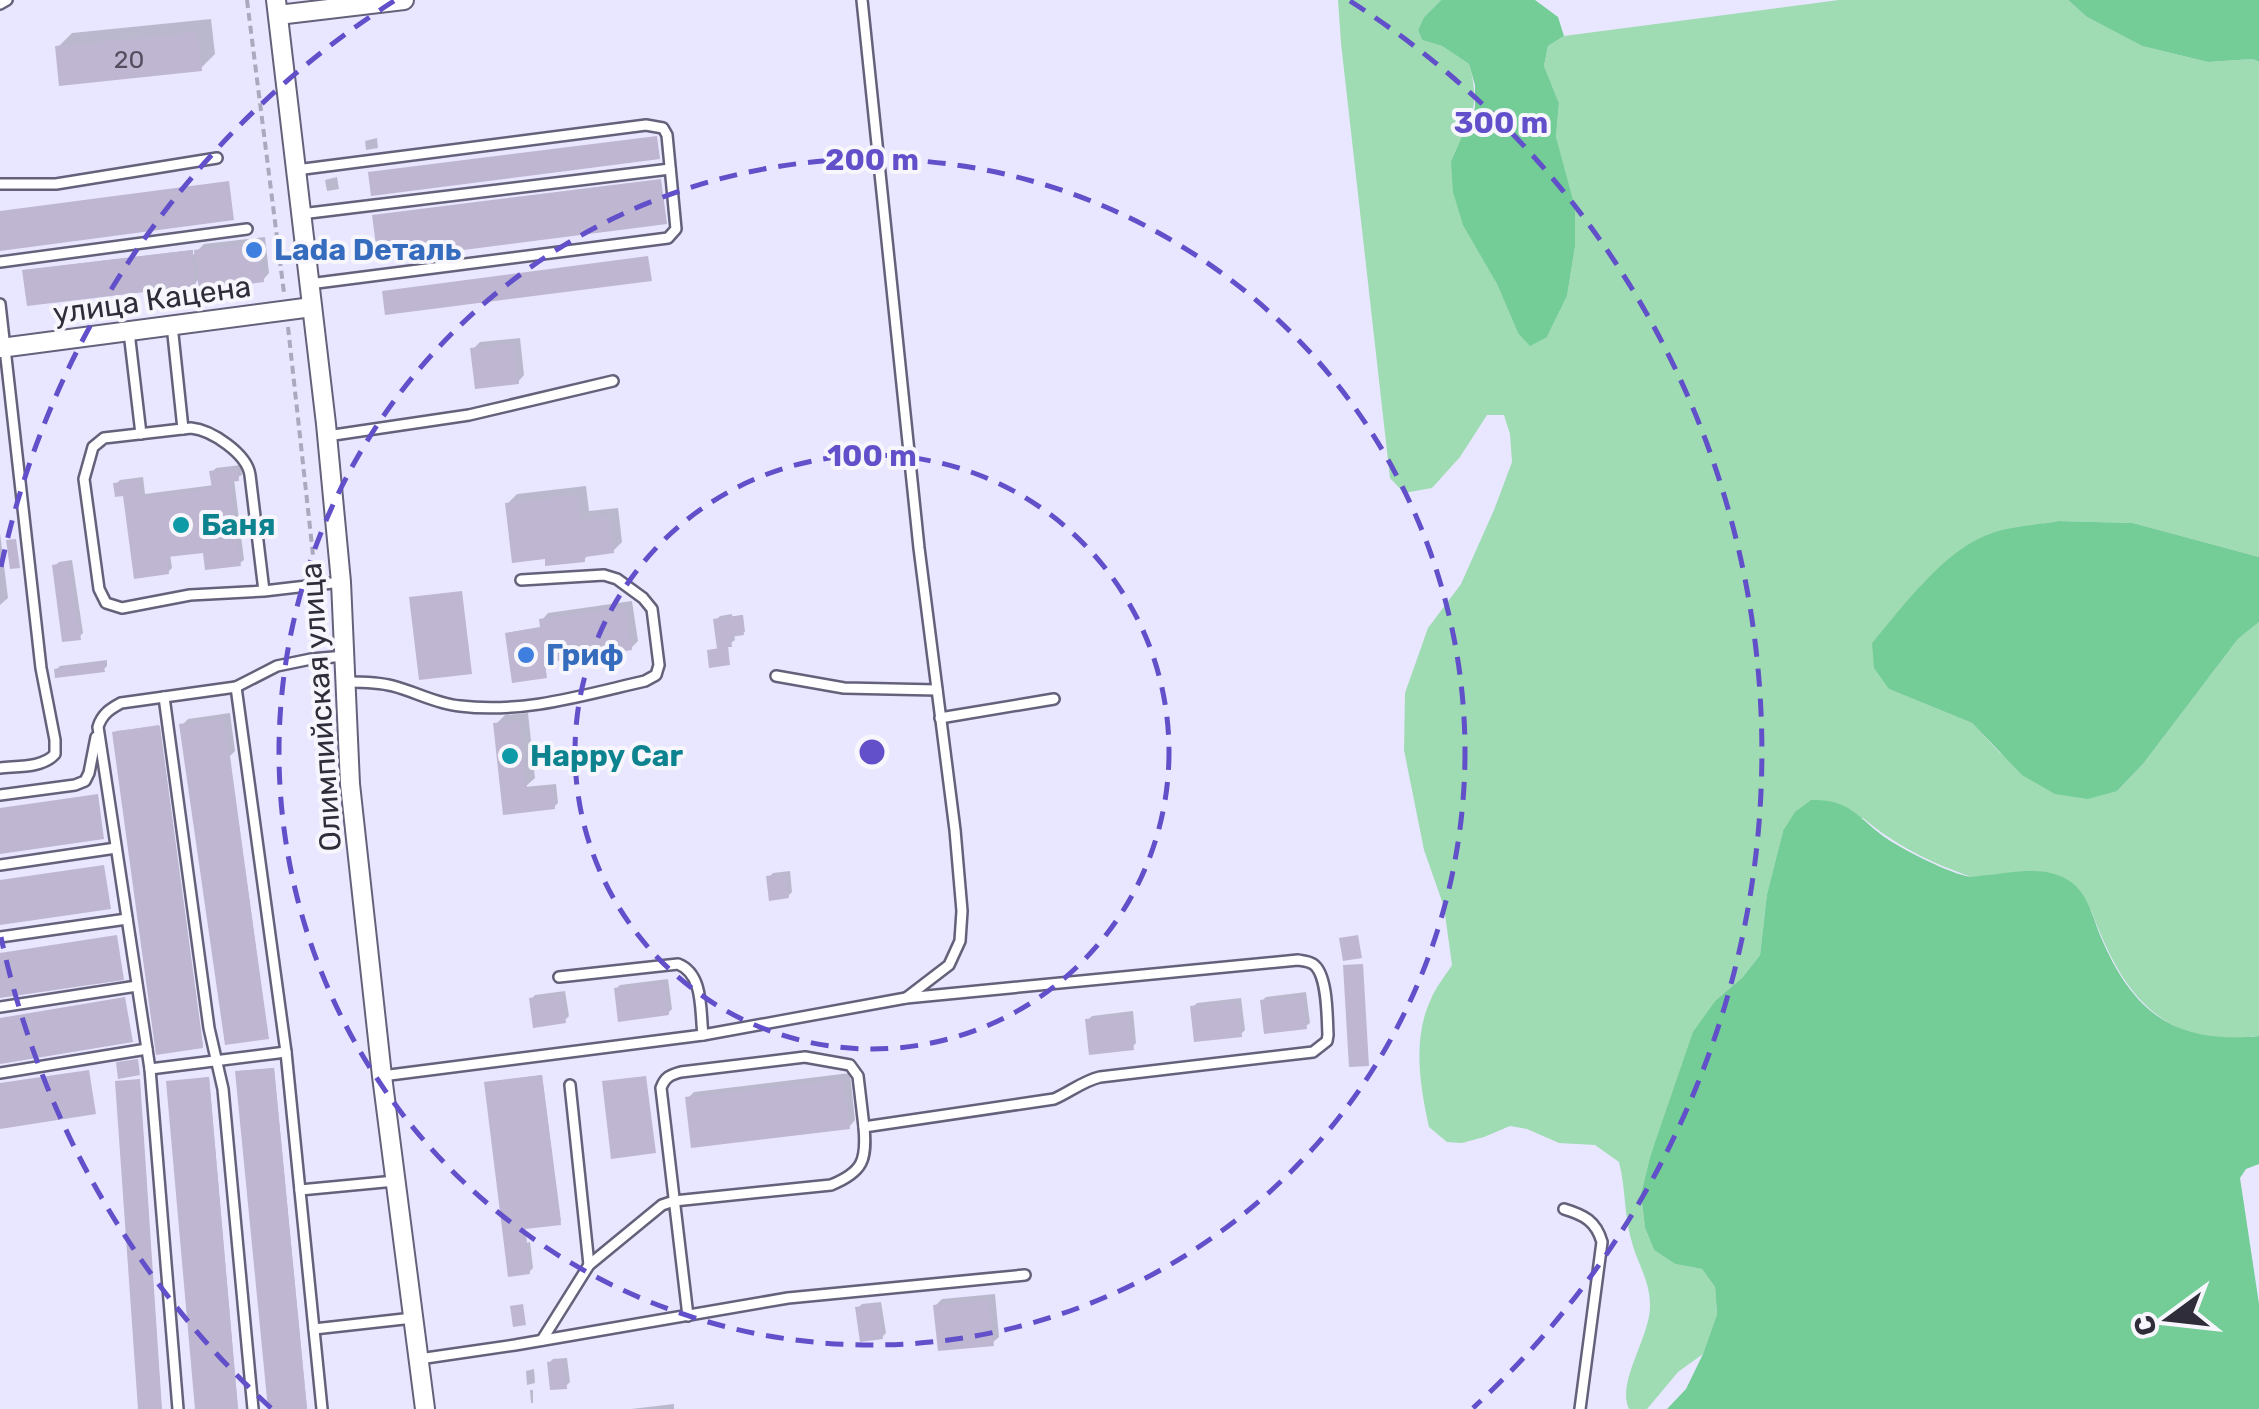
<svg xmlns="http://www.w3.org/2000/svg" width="2259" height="1409" font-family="Rubik,sans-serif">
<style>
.green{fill:#9fdbb3}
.forest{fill:#74cd96}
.shadow{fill:#0003}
.building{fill:#bfb6d2}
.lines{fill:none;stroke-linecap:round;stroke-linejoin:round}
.service-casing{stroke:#64617a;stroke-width:14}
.minor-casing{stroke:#64617a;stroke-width:22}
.path{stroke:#aba9bd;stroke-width:4;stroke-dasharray:8 5;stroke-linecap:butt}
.service{stroke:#fff;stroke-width:9}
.minor{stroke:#fff;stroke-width:18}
.ring{fill:none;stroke:#6150c9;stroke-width:5;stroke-dasharray:18 12}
.shop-dot{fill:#3f7fe0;stroke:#f7f6fd;stroke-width:4}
.culture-dot{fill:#0f9aa8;stroke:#f7f6fd;stroke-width:4}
.labels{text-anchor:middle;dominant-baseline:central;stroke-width:8;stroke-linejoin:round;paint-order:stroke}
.number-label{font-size:25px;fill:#534f5f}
.shop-label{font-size:30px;font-weight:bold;fill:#366cbe;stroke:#f7f6fd;text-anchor:start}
.street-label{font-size:30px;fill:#2f2d39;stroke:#f7f6fd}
.culture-label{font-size:30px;font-weight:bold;fill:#0d838f;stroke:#f7f6fd;text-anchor:start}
.centre{fill:#6150c9;stroke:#f7f6fd;stroke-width:5}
.ring-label{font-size:30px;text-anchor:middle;font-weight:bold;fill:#6150c9;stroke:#f7f6fd;stroke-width:8;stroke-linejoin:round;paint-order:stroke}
</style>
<rect width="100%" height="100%" fill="#e9e7ff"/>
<path class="green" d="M1338,0H1441L1424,17L1418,30L1422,40L1442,46L1469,64C1482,109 1469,121 1451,161L1496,282L1518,333L1547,337L1567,296L1575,247L1556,137L1559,103L1544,66L1548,46L1564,36L1839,0H2068L2087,17L2142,46L2208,62L2253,59L2259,62V557L2133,523L2058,521L1994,533L1962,549L1922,584L1872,643L1889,689L1972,723L2000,753L2117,791L2143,764L2238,639L2259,622V1036C2244,1037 2227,1040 2212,1038C2142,1026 2114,971 2091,910C2011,889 1927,873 1863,818L1783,831L1767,894L1760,955L1742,978L1716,1000L1669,1106L1650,1157L1641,1194L1645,1228L1654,1250L1675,1264L1702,1269L1715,1287L1717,1314L1703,1354L1678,1372L1647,1409H1629C1616,1382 1651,1336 1650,1305C1650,1282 1639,1266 1633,1246C1624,1219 1626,1189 1619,1162L1595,1145L1559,1143L1527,1129L1510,1126L1484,1137L1462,1143L1447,1142L1429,1127C1420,1086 1412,1039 1431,999C1436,987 1445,976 1452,965L1444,907L1424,850L1404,750L1405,693L1428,628L1461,584L1494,510L1512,462L1510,434L1504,415H1487L1460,457L1432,488L1404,493L1390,478L1341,43Z"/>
<g class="forest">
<polygon points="1441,0 1535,0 1558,17 1564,36 1548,46 1544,66 1559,103 1556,137 1575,208 1575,247 1567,296 1547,337 1530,346 1518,333 1496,282 1463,225 1453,192 1451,161 1475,108 1475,85 1469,64 1442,46 1422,40 1418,30 1424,17"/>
<polygon points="2068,0 2259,0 2259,62 2253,59 2208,62 2142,46 2087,17"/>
<path d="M2058,521L2133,523L2259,557V622L2238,639L2143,764L2117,791L2088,799L2055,794L2022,775L1972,723L1889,689L1874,668L1872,643C1905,604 1945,548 1995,532C2015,526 2038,525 2058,521Z"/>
<path d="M1811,800C1848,799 1856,815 1883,836C1901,849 1945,871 1966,876C1973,878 1982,875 1989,875C2015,872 2048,865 2071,882C2087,893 2093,917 2100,935C2132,1012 2175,1045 2259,1036V1164L2246,1169L2240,1178L2259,1304V1409H1667L1686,1389L1703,1354L1717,1314L1715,1287L1702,1269L1675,1264L1654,1250L1645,1228L1641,1194L1650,1157L1693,1032L1716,1000L1742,978L1760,955L1767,894L1783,831L1795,812Z"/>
</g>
<g class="shadow">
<polygon points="211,19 215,54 201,68 58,47 72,33"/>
<polygon points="377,138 378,148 366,150 365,141"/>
<polygon points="337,177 339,189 327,191 325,180"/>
<polygon points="265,237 269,273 263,280 200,278 195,283 26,270 193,250 193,255 204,244"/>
<polygon points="520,338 524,375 518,382 473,349 480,342"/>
<polygon points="241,465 242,475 234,479 244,560 240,563 205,550 170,554 172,568 168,572 126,493 116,484 120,480 143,477 145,494 214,485 212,472 216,468"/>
<polygon points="586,486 589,511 618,508 622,542 613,551 590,554 584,559 547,556 508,503 517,494"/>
<polygon points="0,533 8,598 0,605"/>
<polygon points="72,560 83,633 79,637 55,566 59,562"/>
<polygon points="632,601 638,641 631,648 545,660 546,675 507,633 543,627 542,620 548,613"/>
<polygon points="732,614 732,617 743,615 745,632 734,634 735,640 728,645 729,663 710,650 719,648 716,620 720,616"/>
<polygon points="107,660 107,666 103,670 56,670 60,666"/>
<polygon points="230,713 235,751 230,756 268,1037 182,725 188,719"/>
<polygon points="528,713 535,778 525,787 556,784 558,803 554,807 505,812 496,724 505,715"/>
<polygon points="160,726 203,1045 202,1046 116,731"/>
<polygon points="790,871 792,892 788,896 769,877 773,873"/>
<polygon points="668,979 672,1009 668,1013 616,989 620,985"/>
<polygon points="565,991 569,1016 565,1020 531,999 535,995"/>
<polygon points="1306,992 1310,1023 1306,1026 1262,1001 1266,997"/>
<polygon points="1241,998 1245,1030 1241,1034 1193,1007 1197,1003"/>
<polygon points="1133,1011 1136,1043 1132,1047 1088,1020 1092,1016"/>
<polygon points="274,1068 307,1409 271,1409 239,1071"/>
<polygon points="850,1073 855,1120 849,1127 688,1098 694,1092"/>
<polygon points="542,1075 561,1221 525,1227 527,1243 530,1242 533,1268 529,1272 488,1082"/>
<polygon points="209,1077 238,1409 198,1409 169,1082"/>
<polygon points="995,1294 999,1337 992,1343 935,1306 942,1299"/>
<polygon points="881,1302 886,1333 882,1337 858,1308 862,1304"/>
<polygon points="567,1358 570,1382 566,1386 549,1363 553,1359"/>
<polygon points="534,1369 535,1383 527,1385 526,1371"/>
<polygon points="530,1390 533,1390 533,1403 531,1403"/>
<polygon points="674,1404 674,1409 631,1409"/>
</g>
<g class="building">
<polygon points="197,32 202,71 59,86 55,46"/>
<polygon points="657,136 660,159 371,196 368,172"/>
<polygon points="661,179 667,224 378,261 372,215"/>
<polygon points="229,181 234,220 0,251 0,211"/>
<polygon points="259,242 264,282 199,290 194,250"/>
<polygon points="192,250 196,286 27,306 22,270"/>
<polygon points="648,256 652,281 385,315 382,291"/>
<polygon points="514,343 519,384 475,389 470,348"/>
<polygon points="238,467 239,481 230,482 241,566 205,570 203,553 167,557 169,574 134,579 123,496 115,497 113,483 140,480 142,496 212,488 209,471"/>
<polygon points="578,494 581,519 610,516 614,553 585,557 585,562 545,566 545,559 512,563 505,503"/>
<polygon points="16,539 20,568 10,569 6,540"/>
<polygon points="69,562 81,640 62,642 52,565"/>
<polygon points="462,591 472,674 419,680 409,597"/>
<polygon points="626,606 632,650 545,663 547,678 512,683 505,633 540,627 539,619"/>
<polygon points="742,615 744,635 731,637 732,647 728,647 730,665 709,668 707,650 717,649 713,619"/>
<polygon points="103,662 105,672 55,678 54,669"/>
<polygon points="224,718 269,1039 225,1045 179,724"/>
<polygon points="520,721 527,789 553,787 555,809 503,815 493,723"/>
<polygon points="159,725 203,1048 156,1055 112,732"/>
<polygon points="98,794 104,839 0,854 0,808"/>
<polygon points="104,865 111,909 0,925 0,880"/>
<polygon points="786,874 789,898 769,901 766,876"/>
<polygon points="117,935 124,980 0,998 0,953"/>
<polygon points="1358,935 1362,958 1343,961 1339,938"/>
<polygon points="1363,964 1369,1066 1349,1067 1343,965"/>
<polygon points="665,982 669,1015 618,1022 614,988"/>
<polygon points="562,994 566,1023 533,1028 529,998"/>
<polygon points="1303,995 1307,1029 1264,1034 1260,1000"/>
<polygon points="125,997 133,1042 0,1064 0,1018"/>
<polygon points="1238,1001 1242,1037 1194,1042 1190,1006"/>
<polygon points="1130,1014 1134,1050 1089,1055 1085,1019"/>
<polygon points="138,1059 140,1075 118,1079 116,1062"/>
<polygon points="274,1068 307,1409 268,1409 235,1071"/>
<polygon points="89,1070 96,1114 0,1129 0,1083"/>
<polygon points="542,1075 561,1225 525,1229 530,1274 508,1277 484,1082"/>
<polygon points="646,1076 656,1153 611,1159 602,1081"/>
<polygon points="209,1077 238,1409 195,1409 166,1081"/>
<polygon points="140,1079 162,1409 138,1409 115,1081"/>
<polygon points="844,1079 850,1129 691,1148 685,1097"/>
<polygon points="989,1299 994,1346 938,1351 933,1305"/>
<polygon points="523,1304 526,1325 513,1327 510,1306"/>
<polygon points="878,1304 883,1339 860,1342 855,1307"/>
<polygon points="564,1360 567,1389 550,1390 547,1362"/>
</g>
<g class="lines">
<defs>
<g id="service">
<polyline points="862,0 919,548 955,830 962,911 960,941 949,965 906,998"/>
<polyline points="0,4 7,0"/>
<polyline points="296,170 646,125 663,128 667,135 676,229 668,238 309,284"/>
<polyline points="0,184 56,184 217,158"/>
<polyline points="301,214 670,169"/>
<polyline points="0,262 247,229"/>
<path d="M0,304L41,668L55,740V754C43,768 17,766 0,768"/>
<polyline points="172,325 183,429"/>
<polyline points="129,332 141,434"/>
<polyline points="327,436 469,415 613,381"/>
<path d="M264,591L250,475C247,454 212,430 191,428L104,438L93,447L84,479L99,589L106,603L122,608L190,595L264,591L341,582"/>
<polyline points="776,676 844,688 937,690"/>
<path d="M347,682C362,682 378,682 393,686C416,692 437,704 460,706C523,714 584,695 645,681L656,675L659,665L652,609L643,598L617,579L604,575L521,580"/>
<polyline points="236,687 286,1052 322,1409"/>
<polyline points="164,697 209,1028 223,1089 253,1409"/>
<polyline points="940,718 1054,699"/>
<polyline points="0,795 75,785 85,781 89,773 96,737"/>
<polyline points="0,865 116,848"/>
<polyline points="0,937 127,919"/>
<path d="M559,977L678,964C704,974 700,1011 703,1035"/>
<polyline points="0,1007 137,986"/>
<polyline points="150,1069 286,1052"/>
<polyline points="0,1073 147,1049"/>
<path d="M382,1076L703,1035L906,998L1298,960C1303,961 1308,961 1313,964C1328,974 1327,1018 1328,1035L1327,1041L1313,1052L1100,1077C1083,1081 1070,1092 1054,1099L864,1127C867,1160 863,1172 831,1185L674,1201L662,1205L589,1265L542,1340"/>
<polyline points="570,1085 589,1265"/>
<polyline points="300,1190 395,1181"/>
<path d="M1564,1209C1584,1215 1596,1221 1602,1242L1580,1409"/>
<path d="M688,1316L661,1088C665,1077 670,1075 681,1072L805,1057L850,1065L858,1076L864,1127"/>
<polyline points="314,1329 413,1318"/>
<polyline points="419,1359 515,1345 788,1298 1025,1275"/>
<path d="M178,1409L150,1069L98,727C102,714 110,709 121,703L236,687L277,666L311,659L345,656"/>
</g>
<g id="minor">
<polyline points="276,0 326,424 341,582 350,784 382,1076 425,1409"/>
<polyline points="278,15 404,0"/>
<polyline points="0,348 312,307"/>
</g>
</defs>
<use href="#service" class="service-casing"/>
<use href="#minor" class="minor-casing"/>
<g class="path">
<polyline points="247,0 284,293"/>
<polyline points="288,327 313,555"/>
</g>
<use href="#service" class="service"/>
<use href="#minor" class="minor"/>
</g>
<g class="ring">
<circle cx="872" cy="752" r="297"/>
<circle cx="872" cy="752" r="593"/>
<path d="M271 1408A890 890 0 0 1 1 937M1 567A890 890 0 0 1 394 1M1350 1A890 890 0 0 1 1473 1408"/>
</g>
<g class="shop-dot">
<circle cx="254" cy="250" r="10"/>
<circle cx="526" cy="655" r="10"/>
</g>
<g class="culture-dot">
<circle cx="181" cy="525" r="10"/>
<circle cx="510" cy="756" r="10"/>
</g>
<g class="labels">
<g class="number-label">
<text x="129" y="59">20</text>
</g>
<g class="shop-label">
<text x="274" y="250">Lada Dеталь</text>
<text x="546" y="655">Гриф</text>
</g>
<g class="street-label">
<text transform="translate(152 300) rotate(-8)">улица Кацена</text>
<text transform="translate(321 707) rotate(-94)">Олимпийская улица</text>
</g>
<g class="culture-label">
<text x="201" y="525">Баня</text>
<text x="530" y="756">Happy Car</text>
</g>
</g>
<circle cx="872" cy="752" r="15" class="centre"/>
<g class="ring-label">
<text x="1501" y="133">300 m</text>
<text x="872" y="170">200 m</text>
<text x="872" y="466">100 m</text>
</g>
<g transform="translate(2169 1319) rotate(255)" stroke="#f7f6fd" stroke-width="8" paint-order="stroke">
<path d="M0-8L18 38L0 25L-18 38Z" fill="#2f2d39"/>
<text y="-15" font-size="28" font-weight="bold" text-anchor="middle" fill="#2f2d39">С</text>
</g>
</svg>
